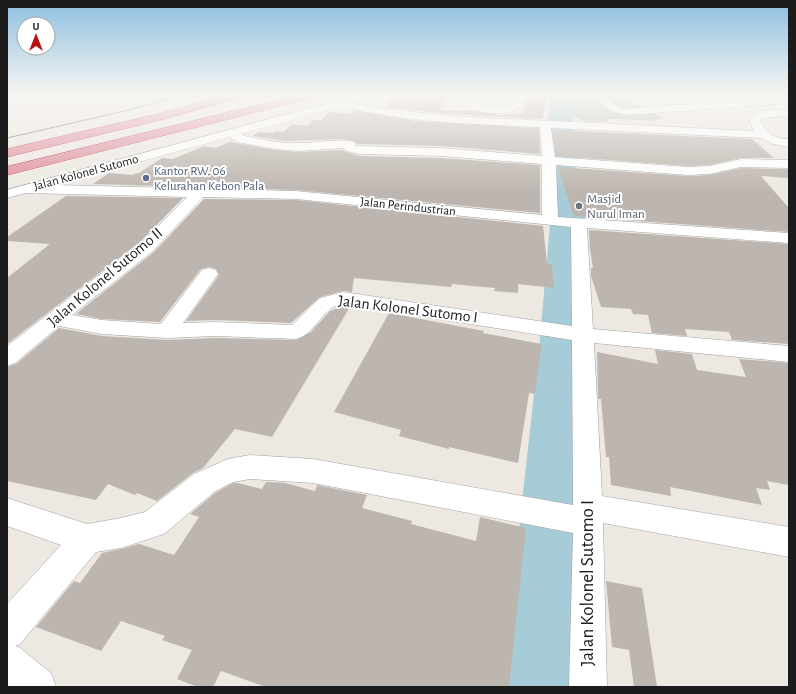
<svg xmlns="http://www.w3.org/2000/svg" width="796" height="694" font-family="'Alegreya Sans',sans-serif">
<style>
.construction{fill:#c0c0af}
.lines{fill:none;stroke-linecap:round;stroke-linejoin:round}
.river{fill:#a6ccd7;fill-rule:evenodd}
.building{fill:#bdb5af}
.minor-casing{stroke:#a0a0a0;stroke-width:1}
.highway-casing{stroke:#c83266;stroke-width:1}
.minor{fill:#fff;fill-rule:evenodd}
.highway{fill:#de909f;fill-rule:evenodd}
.tram{stroke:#6a6a6a;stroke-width:1}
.service-dot{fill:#5c6f8a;stroke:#fff;stroke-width:1.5}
.worship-dot{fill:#6b7280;stroke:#fff;stroke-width:1.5}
.labels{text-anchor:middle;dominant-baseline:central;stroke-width:4;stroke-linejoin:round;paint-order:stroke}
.far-service-label{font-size:13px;fill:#4e5e75;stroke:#fff;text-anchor:start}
.far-street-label{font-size:13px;fill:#1c1c1c;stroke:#fff}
.far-worship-label{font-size:13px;fill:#5b616d;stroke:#fff;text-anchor:start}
.street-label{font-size:16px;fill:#1c1c1c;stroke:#fff}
.near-street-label{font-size:19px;fill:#1c1c1c;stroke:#fff}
</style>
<rect width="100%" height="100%" fill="#ede9e2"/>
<polygon class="construction" points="571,94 616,94 662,117 654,121 618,119 608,119 607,122 585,122 575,117 571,113 569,105"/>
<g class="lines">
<polygon class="river" points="551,94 573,94 573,120 578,191 586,224 589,349 589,583 582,687 494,687 513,583 539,349 550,224 546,191 547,120"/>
</g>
<g class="building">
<polygon points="404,94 448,94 442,103 444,103 439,110 475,111 499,115 522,114 527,95 546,97 543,119 450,114 386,107 393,97 400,97"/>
<polygon points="354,110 415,121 539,128 540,154 441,146 357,144 354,141 340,139 285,141 253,136 258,132 274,133 276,131 283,132 293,124 307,126 314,120 321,120 330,112 352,114"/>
<polygon points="553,130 752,139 774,158 741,158 709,165 688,166 556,156"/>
<polygon points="230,142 275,150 298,152 343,150 346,152 359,156 441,158 540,165 540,213 296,190 93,184 109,173 133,175 136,173 139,173 162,158 173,159 204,146 215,148"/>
<polygon points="558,167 688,176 709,175 741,168 787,169 789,171 789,178 761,176 789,208 789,232 584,217 573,215"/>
<polygon points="66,196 183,198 140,242 7,344 7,278 50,244 7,241 7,237"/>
<polygon points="204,199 296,200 543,226 547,264 552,264 554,288 518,284 518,293 494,291 495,288 452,284 451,287 354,278 352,292 343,291 320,297 291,323 215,320 186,321 219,275 216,269 209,267 201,269 160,322 102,319 76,314 154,252"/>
<polygon points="589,230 789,244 789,344 732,340 729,332 685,329 687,336 652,333 648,315 633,314 631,309 601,307 591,276 591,268 593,268 590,249"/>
<polygon points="343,306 350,307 272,437 235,429 203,468 193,473 157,501 137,493 135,495 108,484 96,500 7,481 7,367 16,364 59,328 102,336 167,340 215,338 296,340 311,332 330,311"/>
<polygon points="389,313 484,331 483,333 542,344 535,394 529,393 518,463 449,447 449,449 399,436 401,430 334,412"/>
<polygon points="655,350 692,354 697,370 746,377 739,359 789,363 789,485 767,481 770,490 756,488 762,505 670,487 671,496 611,485 609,457 606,457 601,399 598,399 597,352 658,364"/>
<polygon points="266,482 285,483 315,491 317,485 367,495 362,508 412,521 411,524 476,541 480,517 526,528 509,687 266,687 221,671 213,687 198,687 177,679 192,650 162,640 165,636 121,621 101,651 36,627 74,581 80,583 102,553 121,549 139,544 174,555 199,517 190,514 215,493 233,483 238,483 262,489"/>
<polygon points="606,581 642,588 657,687 634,687 629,650 612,647"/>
</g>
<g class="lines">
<defs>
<g id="minor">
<path d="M361,94H379L377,96L353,103L369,107L450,116L754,131L749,119C756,109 778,108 789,111V115L765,118L760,120C766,133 775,139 789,139V147L773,144L761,138L551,128L555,157L688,167L709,166L741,159L789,160V168L741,167L709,174L688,175L556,165L558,217L789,233V243L587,228L593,329L789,346V362L594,343L602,496L789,527V557L603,523L607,687H569L573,533L313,483L250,479L233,482L214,492L164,534L121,548L96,552L20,644L15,646L20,648L51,673L56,687H8L7,686V604L61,545L7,526V498L87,524L121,518L145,512L194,474L228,459L250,455L313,459L573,505L572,340L343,304C321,307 318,333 296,339L215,336L167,338L102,334L59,326L15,363L7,366V346L141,243L187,197L26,193L7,198V190ZM342,106C406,123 474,124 540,127L542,156L441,148L359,146H356L354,142C336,138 317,143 298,143C280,144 262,139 245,136L241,134ZM230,137L237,142L275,149L298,151L344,148L346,151L359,154L441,156L542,164V215L296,191L55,185ZM203,197L296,199L571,227L572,326L343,292L320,298L292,325L215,322L183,323L218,274L216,270L209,268L202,270L161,324L102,320L72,315L153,251Z"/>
<path d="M466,94H476V103L478,104C494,109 509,112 516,94H526C524,100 521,107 516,110C507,116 476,114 468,106C465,104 466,98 466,94Z"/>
<polygon points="592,94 603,94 618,107 625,109 777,98 780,97 778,94 788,94 789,100 778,104 625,115 610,111"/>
</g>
<g id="highway">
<polygon points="231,94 248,94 246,96 164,119 7,157 7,149 158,114"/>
<polygon points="303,94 322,94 320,96 7,175 7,167"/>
</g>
</defs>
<use href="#minor" class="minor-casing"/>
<use href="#highway" class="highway-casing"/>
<use href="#minor" class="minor"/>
<use href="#highway" class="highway"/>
<polyline class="tram" points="7,138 129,110 187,94"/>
</g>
<linearGradient id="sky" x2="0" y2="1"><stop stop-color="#8dbee1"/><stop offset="0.49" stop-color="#f7f5f2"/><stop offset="1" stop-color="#f7f5f2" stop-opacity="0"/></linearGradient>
<rect width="796" height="192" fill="url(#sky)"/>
<circle class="service-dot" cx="146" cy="178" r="4"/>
<circle class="worship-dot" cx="579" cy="206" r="4"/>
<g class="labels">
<g class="far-service-label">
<text x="154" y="171">Kantor RW. 06<tspan x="154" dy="15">Kelurahan Kebon Pala</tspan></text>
</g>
<g class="far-street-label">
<text transform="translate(86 173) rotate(-15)">Jalan Kolonel Sutomo</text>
<text transform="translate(408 207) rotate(6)">Jalan Perindustrian</text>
</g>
<g class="far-worship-label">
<text x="587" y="199">Masjid<tspan x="587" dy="15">Nurul Iman</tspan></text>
</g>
<g class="street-label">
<text transform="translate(105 277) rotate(-40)">Jalan Kolonel Sutomo II</text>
<text transform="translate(408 309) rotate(7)">Jalan Kolonel Sutomo I</text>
</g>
<g class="near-street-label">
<text transform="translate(587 583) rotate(-90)">Jalan Kolonel Sutomo I</text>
</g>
</g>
<rect width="796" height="694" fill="none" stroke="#1c1c1c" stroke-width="16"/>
<g transform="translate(36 36)"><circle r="19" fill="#ffffff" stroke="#a4a4a4"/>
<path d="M0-3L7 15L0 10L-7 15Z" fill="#b81011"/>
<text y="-6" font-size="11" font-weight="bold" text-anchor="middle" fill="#1c1c1c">U</text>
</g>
</svg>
